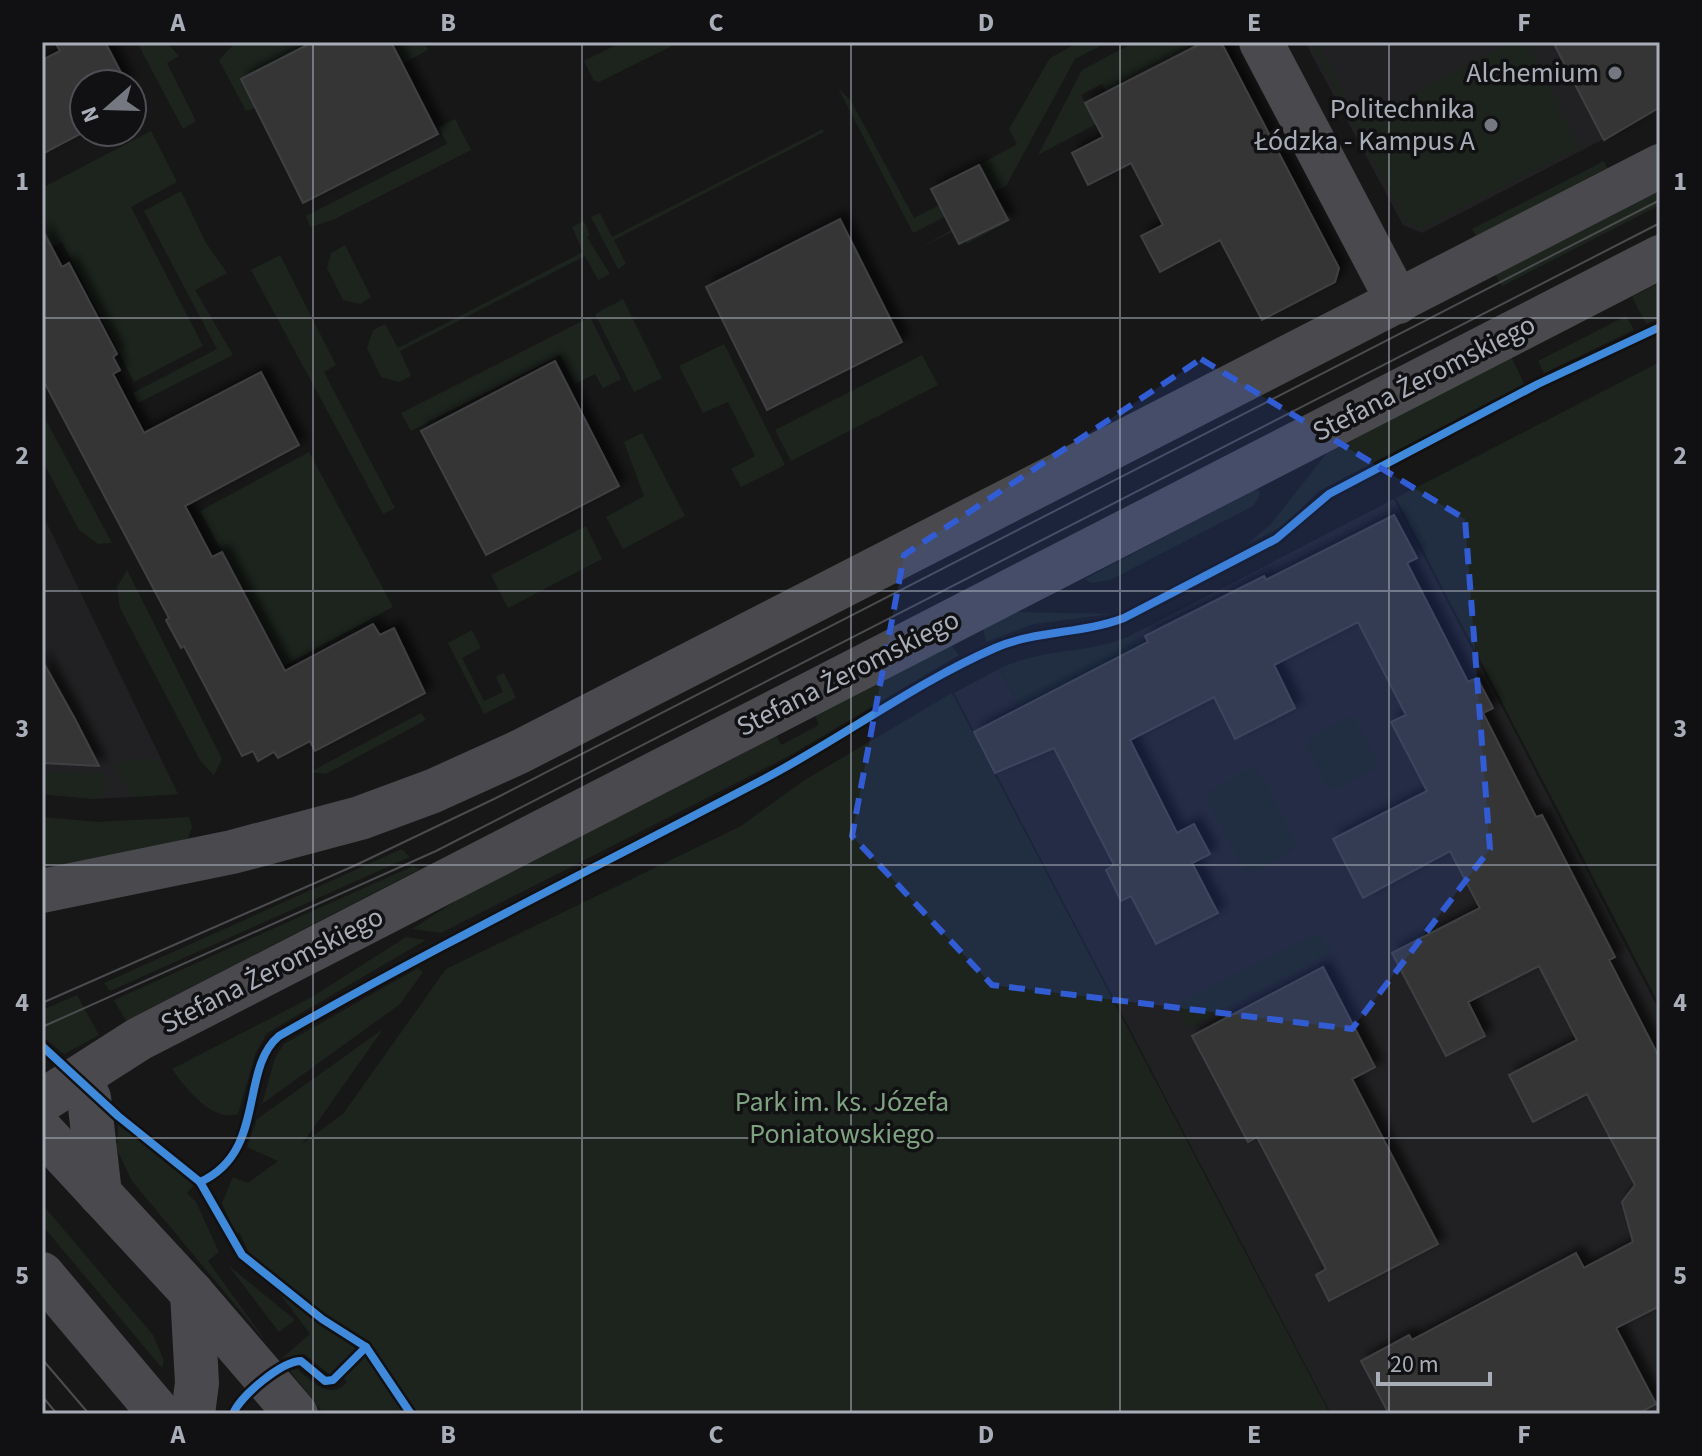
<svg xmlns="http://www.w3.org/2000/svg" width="1702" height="1456" font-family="'Source Sans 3',sans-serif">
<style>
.built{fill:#212123}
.green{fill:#1d241e}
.building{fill:#353536;stroke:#3f4043;stroke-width:2;filter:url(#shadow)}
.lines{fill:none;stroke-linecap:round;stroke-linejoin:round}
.secondary{stroke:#4a4a4e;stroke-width:44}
.tram{stroke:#4b4c4f;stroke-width:2}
.cycleway-casing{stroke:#111113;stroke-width:13}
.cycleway{stroke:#408adc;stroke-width:8}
.marked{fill:#325cd3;fill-opacity:0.2;stroke:#325cd3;stroke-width:6;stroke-dasharray:16 10;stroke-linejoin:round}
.grid{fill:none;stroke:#a8adb8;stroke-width:2;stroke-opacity:0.55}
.poi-dot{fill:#757880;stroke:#111113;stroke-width:3}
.labels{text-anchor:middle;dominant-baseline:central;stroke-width:7;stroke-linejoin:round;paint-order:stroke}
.poi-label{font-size:28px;fill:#a8adb8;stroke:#111113;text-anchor:end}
.street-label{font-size:28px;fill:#a8adb8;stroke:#111113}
.park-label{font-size:28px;fill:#7fa381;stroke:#111113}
.neatline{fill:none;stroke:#a8adb8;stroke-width:3}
.grid-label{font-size:26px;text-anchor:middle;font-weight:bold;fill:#a8adb8}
</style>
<defs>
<filter id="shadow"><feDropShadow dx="7" dy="-7" stdDeviation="4" flood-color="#0009"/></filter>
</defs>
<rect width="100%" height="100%" fill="#171717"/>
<g class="built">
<polygon points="1305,42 1660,42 1660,110 1422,233 1403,225"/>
<polygon points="1394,499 1660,1012 1660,1414 1331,1414 954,693 999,669 1014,696"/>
<polygon points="42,513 178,794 95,799 42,794"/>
</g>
<g class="green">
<polygon points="137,42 166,42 179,56 167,63 196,121 183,129"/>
<polygon points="236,42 313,42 241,79 255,108 246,111 219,60"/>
<polygon points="391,42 424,42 428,50 402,64"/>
<polygon points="622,42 680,42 599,82 594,81 584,61"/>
<polygon points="1079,42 1108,42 1075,59 1006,186 913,233 838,88 851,101 914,218 987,181 979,165 1017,144 1009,129 1050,58"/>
<polygon points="1135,42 1204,42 1107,92 1102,84 1081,95 1096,124 1038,155 1082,70"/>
<polygon points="1310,42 1316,42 1360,122 1510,42 1527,42 1579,148 1422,229 1405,220"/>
<polygon points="455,119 471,150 333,220 310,227 306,216 447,144 439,127"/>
<polygon points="823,129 824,132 614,240 626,264 618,269 591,217 600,213 612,237"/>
<polygon points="151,131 177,182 131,207 203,346 134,382 62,242 42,252 42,188"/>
<polygon points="1604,161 1607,168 1476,236 1472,229"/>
<polygon points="1660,189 1660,205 1502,286 1495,274"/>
<polygon points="181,191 206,243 227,273 195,290 233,355 138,403 133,393 217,349 144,211"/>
<polygon points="1001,202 1012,220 967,244 958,229 918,249"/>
<polygon points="584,221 590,235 587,237 610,274 598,280 585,256 400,351 411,376 399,382 381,377 367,348 373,330 385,324 398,348 583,252 572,227"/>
<polygon points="345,245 371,297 360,304 343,300 327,268 331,253"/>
<polygon points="280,255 336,365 324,372 395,508 383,514 251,270"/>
<polygon points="1660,283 1660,318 1646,324 1632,297"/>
<polygon points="623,299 662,378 634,392 595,314"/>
<polygon points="1626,316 1634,330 1544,373 1538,361"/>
<polygon points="590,317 621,379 603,388 595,374 575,384 560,355 411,431 401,413"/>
<polygon points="724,344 785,465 741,487 731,469 755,456 728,402 703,413 679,366"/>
<polygon points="922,355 938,385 791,461 775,430"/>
<polygon points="1511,356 1524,384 1319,491 1283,526 1248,544 1271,524 1327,453"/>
<polygon points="1660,362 1660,1006 1396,498"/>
<polygon points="42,413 112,543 98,544 79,530 42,460"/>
<polygon points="642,433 685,516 623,549 606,517 644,496 624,442"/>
<polygon points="309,452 393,607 284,666 200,511"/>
<polygon points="1258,488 1260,495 1253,506 1110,580 1091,583 1085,579"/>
<polygon points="586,526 602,559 508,608 491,575"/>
<polygon points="127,570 222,759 214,775 201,762 120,608 117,587"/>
<polygon points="1014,612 1111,614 1034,624 986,642 983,628"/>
<polygon points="472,630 481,648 462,658 484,701 503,692 496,677 504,673 516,698 484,714 448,643"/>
<path d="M1132,635L1144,644L1021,708L999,669C1044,647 1089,655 1132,635Z"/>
<polygon points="951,645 959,655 789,756 441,933 412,929 457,900 776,735 781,745 819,725 815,715"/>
<path d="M952,693L1330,1414H324L290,1371L297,1369C312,1381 330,1402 347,1382L337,1370L329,1374L304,1354L281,1359L310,1334L248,1251L239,1232L236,1235L222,1203L233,1177L248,1183L278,1161L247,1147L257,1119L383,1029L302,1144L343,1114L446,969L741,826L803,781Z"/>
<polygon points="421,713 426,720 326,774 310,772"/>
<polygon points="1348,717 1354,717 1377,762 1375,769 1335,790 1327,787 1307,748 1308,740"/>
<polygon points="146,757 162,764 178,794 133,797 115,764"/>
<polygon points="1253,767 1263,776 1295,840 1293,851 1254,872 1245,872 1207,800 1211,790"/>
<polygon points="42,772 102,773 107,780 105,794 95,799 50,795 42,785"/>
<polygon points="42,817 98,822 189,817 192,827 188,838 182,840 42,869"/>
<polygon points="402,849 410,857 110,991 104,983"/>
<polygon points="413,866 420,869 126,1021 114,1000"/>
<polygon points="1311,935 1320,936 1333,951 1188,1028 1178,1009 1180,1003"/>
<path d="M406,937L426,940L267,1033L256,1052L238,1114C213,1123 185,1088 172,1069L312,997Z"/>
<polygon points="418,968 423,972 400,1004 262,1104 275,1058 284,1044"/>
<polygon points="77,995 99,1035 64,1054 42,1036 42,1010"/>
<polygon points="118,1124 194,1185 187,1193 196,1202 219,1252 208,1261 267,1343 132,1181 117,1150"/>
<polygon points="42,1204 153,1335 164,1361 162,1368 42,1225"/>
<polygon points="228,1265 295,1320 279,1332"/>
</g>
<g class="building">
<polygon points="55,42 105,42 127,84 84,84 84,132 42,154 42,60 60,51"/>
<polygon points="313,42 391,42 438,134 303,203 241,79"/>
<polygon points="1204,42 1221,42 1339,268 1335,282 1262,320 1220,240 1160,272 1141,236 1163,225 1131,163 1088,185 1072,153 1103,137 1085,103"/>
<polygon points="1553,42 1660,42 1660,107 1604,140"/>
<polygon points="979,165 1008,220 959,244 931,189"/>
<polygon points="840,219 902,342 767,410 706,287"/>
<polygon points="42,229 62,267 69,263 117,354 113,357 120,370 113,374 144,433 261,372 299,445 185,506 212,557 222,552 285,671 373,624 380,635 394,628 425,693 315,751 310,741 278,758 274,752 258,761 253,751 242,756 184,646 181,648 166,620 169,618 42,378"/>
<polygon points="555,361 619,486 486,555 421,431"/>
<polygon points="1394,515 1417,558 1407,563 1468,682 1477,678 1493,708 1483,713 1536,817 1542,815 1615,957 1609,960 1660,1059 1660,1306 1616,1328 1656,1404 1637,1414 1389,1414 1361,1361 1409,1335 1412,1340 1576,1253 1584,1268 1633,1242 1622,1202 1635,1185 1587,1094 1533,1122 1509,1075 1577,1040 1539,966 1468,1002 1485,1036 1446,1056 1392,953 1480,908 1450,851 1363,898 1333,839 1427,791 1391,722 1406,715 1358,622 1274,665 1295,708 1235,739 1214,697 1130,740 1177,833 1194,824 1210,854 1192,863 1218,913 1156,944 1131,896 1121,901 1106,870 1114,865 1054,748 995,773 974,732 1148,642 1145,636 1264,576 1266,580"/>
<polygon points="42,660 75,719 99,766 42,763"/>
<polygon points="1323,967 1375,1067 1352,1079 1438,1244 1329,1301 1316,1275 1326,1269 1257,1137 1248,1142 1192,1036"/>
</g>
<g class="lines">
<g class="secondary">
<polyline points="1261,42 1398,302"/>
<polyline points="42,891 232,852 360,818 433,791 519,752 1660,166"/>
<polyline points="79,1078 89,1098 100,1194"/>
<polyline points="42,1101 139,1039 1660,257"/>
<polyline points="42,1131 192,1293 296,1414"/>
<polyline points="42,1274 160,1414"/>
<polyline points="192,1293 197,1383 193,1414"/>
</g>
<g class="tram">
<polyline points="42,1003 356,865 496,798 1660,200"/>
<polyline points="42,1027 436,851 1660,223"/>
<polyline points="42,1359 89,1414"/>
<polyline points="42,1396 57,1414"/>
</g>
<defs>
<g id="cycleway">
<polyline points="42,1046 118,1116 200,1182 242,1255 322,1319 366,1347 411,1414"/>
<path d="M200,1182C267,1152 239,1069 279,1036C438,945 601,865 762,780C841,739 913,684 995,648C1037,630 1082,634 1124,618L1276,539L1329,494L1538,384L1660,327"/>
<path d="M233,1414C240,1396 282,1361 301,1361L325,1381L333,1380L366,1347"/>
</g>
</defs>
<use href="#cycleway" class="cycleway-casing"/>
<use href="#cycleway" class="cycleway"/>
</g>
<path class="marked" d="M1201,359L1465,519L1490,849L1352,1029L992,985L852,836L904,555Z"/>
<path class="grid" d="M313,42V1414M582,42V1414M851,42V1414M1120,42V1414M1389,42V1414M42,318H1660M42,591H1660M42,865H1660M42,1138H1660"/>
<g class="poi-dot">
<circle cx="1615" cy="73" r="8"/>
<circle cx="1491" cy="125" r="8"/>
</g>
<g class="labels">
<g class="poi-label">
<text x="1599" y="73">Alchemium</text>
<text x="1475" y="109">Politechnika<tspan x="1475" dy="32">Łódzka - Kampus A</tspan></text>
</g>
<g class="street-label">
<text transform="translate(1424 378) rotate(-27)">Stefana Żeromskiego</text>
<text transform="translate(848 673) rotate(-27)">Stefana Żeromskiego</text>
<text transform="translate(272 970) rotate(-27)">Stefana Żeromskiego</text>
</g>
<g class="park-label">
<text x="842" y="1102">Park im. ks. Józefa<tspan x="842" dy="32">Poniatowskiego</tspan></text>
</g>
</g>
<rect width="1702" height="1456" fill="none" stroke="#111113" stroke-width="88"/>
<g transform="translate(108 108) rotate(250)"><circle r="38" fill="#111113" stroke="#4d4f55" stroke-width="2"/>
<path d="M0-6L14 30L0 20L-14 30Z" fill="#757880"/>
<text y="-12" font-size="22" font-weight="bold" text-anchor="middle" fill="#a8adb8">N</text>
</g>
<path d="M1378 1372v12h112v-12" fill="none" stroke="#a8adb8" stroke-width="4"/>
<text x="1390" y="1372" font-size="24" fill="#a8adb8" stroke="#111113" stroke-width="6" paint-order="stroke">20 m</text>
<rect x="44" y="44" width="1614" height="1368" class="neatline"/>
<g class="grid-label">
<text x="178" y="31">A</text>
<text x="448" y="31">B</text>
<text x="716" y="31">C</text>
<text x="986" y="31">D</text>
<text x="1254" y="31">E</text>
<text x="1524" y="31">F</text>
<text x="22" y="190">1</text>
<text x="1680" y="190">1</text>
<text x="22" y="464">2</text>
<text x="1680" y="464">2</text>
<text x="22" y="737">3</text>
<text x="1680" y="737">3</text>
<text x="22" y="1011">4</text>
<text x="1680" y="1011">4</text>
<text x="22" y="1284">5</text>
<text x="1680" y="1284">5</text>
<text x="178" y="1443">A</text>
<text x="448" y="1443">B</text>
<text x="716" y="1443">C</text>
<text x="986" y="1443">D</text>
<text x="1254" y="1443">E</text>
<text x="1524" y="1443">F</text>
</g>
</svg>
